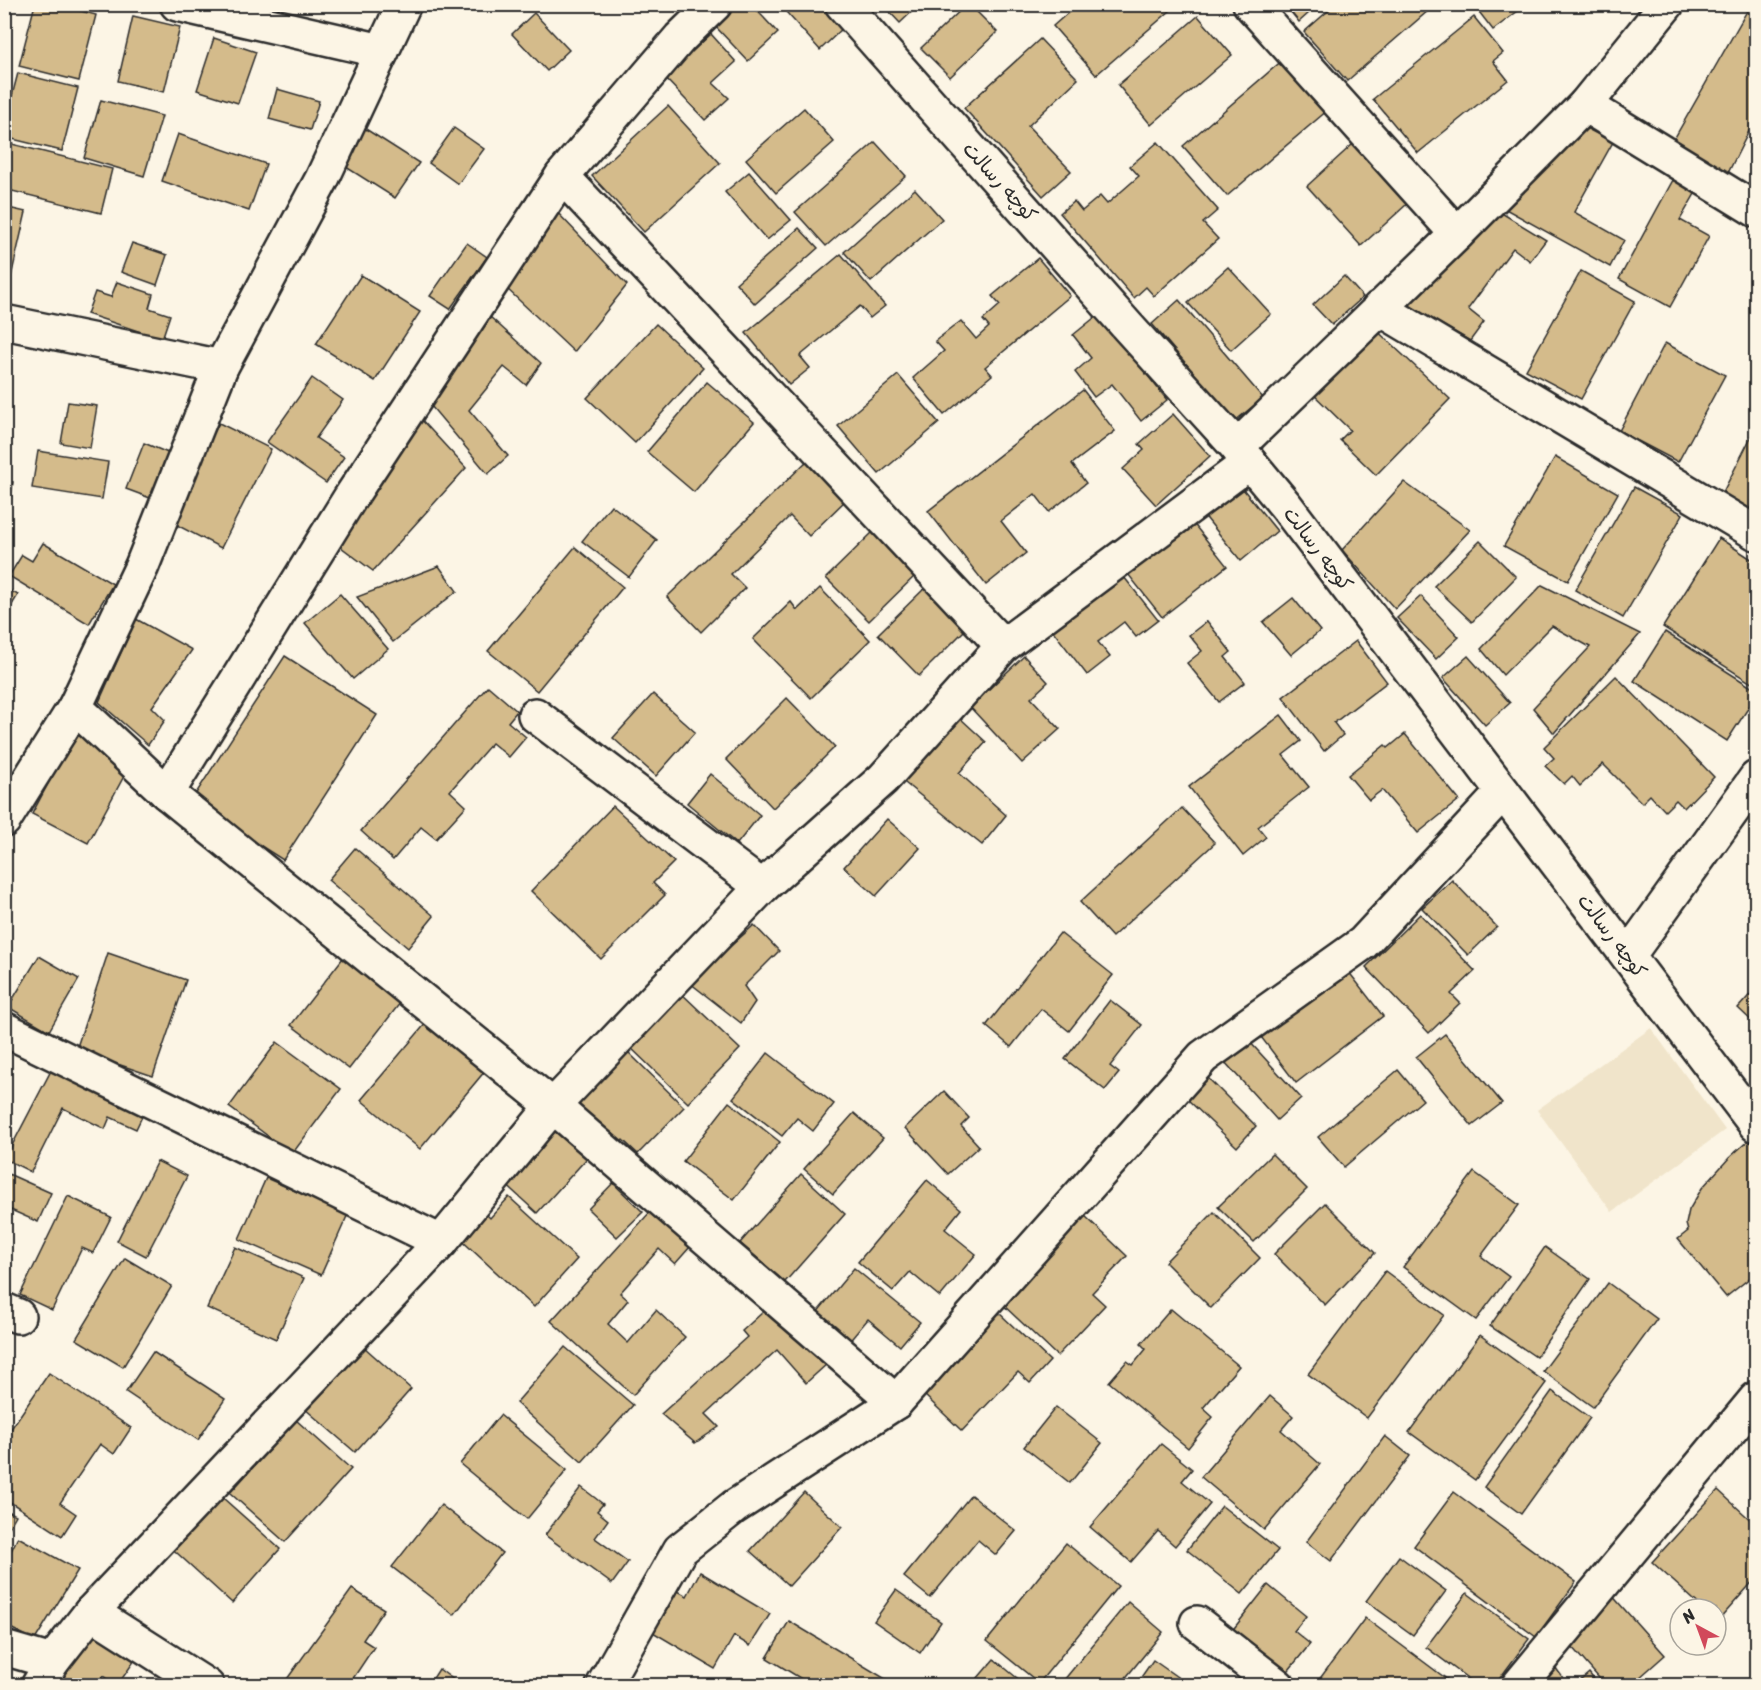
<svg xmlns="http://www.w3.org/2000/svg" width="1761" height="1690" font-family="Sriracha,'Playpen Sans Arabic',sans-serif">
<style>
.built{fill:#f0e4ca}
.building{fill:#d4bb8b;stroke:#2b2b2b;stroke-width:1.5}
.lines{fill:none;stroke-linecap:round;stroke-linejoin:round}
.street-casing{stroke:#2b2b2b;stroke-width:38}
.street{stroke:#fcf5e5;stroke-width:33}
.labels{text-anchor:middle;dominant-baseline:central;stroke-width:6;stroke-linejoin:round;paint-order:stroke}
.street-label{font-size:20px;fill:#2b2b2b;stroke:#fcf5e5}
</style>
<rect width="100%" height="100%" fill="#fcf5e5"/>
<filter id="ink" filterUnits="userSpaceOnUse"><feTurbulence type="fractalNoise" baseFrequency=".0167" numOctaves="2"/><feDisplacementMap in="SourceGraphic" scale="12" xChannelSelector="R" yChannelSelector="G"/><feConvolveMatrix kernelMatrix="1 2 1 2 8 2 1 2 1" color-interpolation-filters="sRGB"/></filter>
<g filter="url(#ink)">
<polygon class="built" points="1651,1028 1725,1130 1612,1212 1537,1110"/>
<g class="building">
<polygon points="35,4 55,4 96,15 79,81 19,66"/>
<polygon points="738,4 751,4 778,33 748,61 715,26"/>
<polygon points="779,4 822,4 844,27 820,50"/>
<polygon points="882,4 920,4 900,23"/>
<polygon points="967,4 969,4 997,32 950,77 921,48"/>
<polygon points="1078,4 1178,4 1096,75 1053,26"/>
<polygon points="1284,4 1319,4 1299,22"/>
<polygon points="1336,4 1436,4 1347,81 1304,32"/>
<polygon points="1473,4 1527,4 1493,30"/>
<polygon points="1751,4 1756,4 1756,117 1728,173 1673,141"/>
<polygon points="534,13 569,50 547,71 512,34"/>
<polygon points="133,16 180,27 164,92 118,81"/>
<polygon points="1198,16 1232,55 1151,125 1118,85"/>
<polygon points="1474,17 1503,53 1493,61 1508,80 1418,153 1373,99"/>
<polygon points="711,34 736,62 713,83 729,98 705,120 664,77"/>
<polygon points="214,38 256,52 238,103 197,90"/>
<polygon points="1040,39 1078,79 1028,126 1071,171 1043,196 964,108"/>
<polygon points="1284,59 1328,110 1227,196 1183,146"/>
<polygon points="18,73 78,88 62,151 4,137 4,126"/>
<polygon points="277,89 319,101 310,130 269,119"/>
<polygon points="101,100 162,116 144,176 84,158"/>
<polygon points="668,106 720,163 644,232 592,176"/>
<polygon points="804,108 834,142 776,193 746,159"/>
<polygon points="1574,122 1613,142 1574,212 1624,240 1610,267 1502,207"/>
<polygon points="361,126 419,163 395,198 338,162"/>
<polygon points="454,128 484,149 458,184 429,163"/>
<polygon points="178,134 266,164 249,211 162,181"/>
<polygon points="4,142 112,169 101,213 4,189"/>
<polygon points="875,142 906,176 826,246 795,212"/>
<polygon points="1158,142 1218,210 1203,223 1218,239 1154,296 1146,287 1134,298 1060,213 1074,201 1082,211 1100,196 1107,204 1139,176 1130,166"/>
<polygon points="1353,144 1407,204 1361,246 1307,186"/>
<polygon points="749,172 791,220 767,240 725,192"/>
<polygon points="1673,180 1696,192 1680,220 1709,236 1670,307 1619,279"/>
<polygon points="915,189 942,219 871,282 844,252"/>
<polygon points="4,207 26,212 11,277 4,275"/>
<polygon points="1495,209 1546,240 1530,261 1513,248 1468,309 1484,322 1470,341 1401,301"/>
<polygon points="556,211 627,285 574,352 505,287"/>
<polygon points="799,228 818,248 755,304 736,283"/>
<polygon points="132,243 167,255 157,285 121,272"/>
<polygon points="467,243 487,257 450,309 430,296"/>
<polygon points="841,254 885,306 870,318 860,306 800,356 810,368 789,385 746,333"/>
<polygon points="1038,258 1070,296 985,367 992,375 944,415 913,378 944,351 935,341 961,321 976,339 989,327 983,320 1000,305 992,296"/>
<polygon points="1228,267 1271,314 1231,350 1188,303"/>
<polygon points="1581,271 1635,301 1581,399 1526,370"/>
<polygon points="361,275 420,312 375,381 316,344"/>
<polygon points="1344,276 1363,297 1332,325 1313,305"/>
<polygon points="117,282 153,294 149,308 170,315 162,339 87,314 95,292 111,297"/>
<polygon points="1179,300 1263,398 1235,421 1152,324"/>
<polygon points="1099,314 1167,400 1141,421 1112,384 1094,397 1075,372 1091,358 1073,335"/>
<polygon points="489,316 541,363 526,385 504,367 469,410 508,456 488,474 431,406"/>
<polygon points="656,324 703,368 635,443 587,398"/>
<polygon points="1371,325 1450,399 1376,475 1340,440 1350,430 1309,390"/>
<polygon points="1665,343 1725,375 1678,462 1619,431"/>
<polygon points="898,375 939,423 879,474 838,426"/>
<polygon points="312,378 343,400 316,438 344,457 326,483 267,442"/>
<polygon points="707,382 754,422 694,492 647,452"/>
<polygon points="1083,390 1115,431 1072,464 1086,483 1049,512 1035,494 1001,521 1026,553 986,585 928,511"/>
<polygon points="68,402 97,406 90,448 61,443"/>
<polygon points="1173,414 1210,456 1156,505 1123,469 1144,450 1139,444"/>
<polygon points="419,417 466,468 373,571 337,544"/>
<polygon points="219,423 271,449 221,548 169,521"/>
<polygon points="1756,427 1756,518 1720,498"/>
<polygon points="144,443 168,453 150,498 126,489"/>
<polygon points="38,451 108,462 102,499 32,488"/>
<polygon points="1555,457 1618,493 1568,581 1504,546"/>
<polygon points="810,458 849,497 809,536 790,516 731,574 745,588 701,632 667,597"/>
<polygon points="4,481 13,482 5,533 4,533"/>
<polygon points="1404,482 1470,530 1395,609 1342,550"/>
<polygon points="1239,484 1277,531 1241,561 1203,514"/>
<polygon points="1634,487 1683,514 1623,618 1575,590"/>
<polygon points="611,505 657,540 629,577 582,541"/>
<polygon points="1193,523 1227,566 1162,617 1128,574"/>
<polygon points="877,528 920,571 869,621 826,578"/>
<polygon points="1719,538 1756,562 1756,686 1663,627"/>
<polygon points="1480,541 1516,577 1472,622 1434,586"/>
<polygon points="43,543 113,584 89,624 9,576 22,555 32,561"/>
<polygon points="575,547 623,587 537,691 488,651"/>
<polygon points="439,566 457,591 393,642 357,597"/>
<polygon points="1124,577 1158,620 1136,637 1124,622 1098,642 1110,657 1087,675 1053,631"/>
<polygon points="930,583 971,624 919,676 878,634"/>
<polygon points="1542,585 1640,634 1554,733 1533,708 1590,647 1552,626 1503,675 1481,649"/>
<polygon points="4,587 18,595 4,618"/>
<polygon points="820,588 870,640 811,698 753,639 791,602 797,610"/>
<polygon points="340,594 388,649 353,679 305,623"/>
<polygon points="1421,596 1459,637 1436,659 1397,618"/>
<polygon points="1293,598 1320,631 1291,655 1263,622"/>
<polygon points="136,619 192,650 152,707 165,720 148,745 99,702"/>
<polygon points="1207,621 1231,652 1225,657 1245,682 1219,702 1187,663 1202,651 1189,635"/>
<polygon points="1665,632 1756,690 1756,696 1727,741 1634,681"/>
<polygon points="1356,641 1387,682 1334,723 1343,735 1324,751 1283,697"/>
<polygon points="285,656 377,715 283,860 191,801"/>
<polygon points="1024,656 1048,682 1031,698 1060,729 1022,763 970,707"/>
<polygon points="1468,656 1510,703 1485,725 1443,678"/>
<polygon points="1616,676 1714,777 1684,808 1676,800 1665,811 1650,795 1642,803 1603,764 1580,786 1572,776 1564,784 1545,766 1554,758 1544,747"/>
<polygon points="488,686 517,711 508,722 526,737 509,757 492,743 450,791 466,806 436,839 421,827 393,860 361,831"/>
<polygon points="653,694 695,732 656,776 613,738"/>
<polygon points="787,698 835,747 773,808 726,759"/>
<polygon points="1281,715 1301,741 1283,755 1309,787 1258,827 1266,837 1243,856 1189,787"/>
<polygon points="960,718 986,742 959,773 1006,815 982,845 900,779"/>
<polygon points="75,733 131,763 88,843 32,814"/>
<polygon points="1405,734 1459,800 1418,833 1382,790 1369,800 1348,775 1385,745 1388,748"/>
<polygon points="710,774 760,815 737,844 687,803"/>
<polygon points="613,806 674,862 653,883 665,895 601,959 531,891"/>
<polygon points="1182,808 1215,843 1112,937 1080,902"/>
<polygon points="887,819 920,848 876,896 844,867"/>
<polygon points="355,848 434,916 408,948 328,880"/>
<polygon points="1452,880 1497,927 1468,955 1422,908"/>
<polygon points="1420,914 1475,971 1451,994 1460,1003 1429,1033 1366,967"/>
<polygon points="754,925 779,951 744,986 755,1002 741,1023 690,983"/>
<polygon points="1060,933 1113,975 1069,1031 1041,1009 1011,1047 986,1026"/>
<polygon points="108,953 186,980 153,1076 76,1050"/>
<polygon points="346,954 404,998 349,1069 291,1025"/>
<polygon points="39,956 79,979 49,1031 8,1007"/>
<polygon points="1345,967 1383,1016 1296,1083 1258,1033"/>
<polygon points="1756,988 1756,1025 1738,1008"/>
<polygon points="680,992 740,1049 688,1103 629,1046"/>
<polygon points="1110,1000 1142,1025 1110,1066 1119,1073 1105,1090 1065,1059"/>
<polygon points="427,1022 485,1071 420,1149 361,1100"/>
<polygon points="1445,1034 1502,1103 1472,1126 1416,1057"/>
<polygon points="1248,1040 1301,1098 1277,1120 1224,1061"/>
<polygon points="277,1042 341,1089 292,1154 229,1107"/>
<polygon points="624,1048 684,1107 638,1154 623,1140 616,1148 570,1103"/>
<polygon points="768,1053 834,1104 813,1131 797,1118 782,1136 733,1098"/>
<polygon points="54,1065 146,1108 136,1129 110,1117 105,1129 63,1108 31,1172 5,1159"/>
<polygon points="1398,1070 1423,1100 1344,1167 1318,1137"/>
<polygon points="1207,1077 1256,1126 1237,1147 1186,1098"/>
<polygon points="944,1091 969,1118 961,1126 979,1146 948,1174 905,1128"/>
<polygon points="729,1102 780,1142 734,1200 683,1161"/>
<polygon points="854,1113 883,1138 833,1194 804,1169"/>
<polygon points="554,1123 589,1156 537,1213 501,1180"/>
<polygon points="1750,1139 1756,1148 1756,1276 1755,1274 1726,1297 1678,1239 1688,1231 1686,1224 1689,1210 1702,1188 1729,1158"/>
<polygon points="1272,1154 1307,1189 1254,1242 1218,1207"/>
<polygon points="157,1161 187,1176 146,1256 117,1241"/>
<polygon points="4,1172 51,1193 38,1222 11,1210 4,1225"/>
<polygon points="1474,1172 1519,1205 1481,1256 1509,1277 1476,1320 1403,1267"/>
<polygon points="801,1174 845,1214 785,1282 740,1243"/>
<polygon points="266,1178 348,1214 321,1275 239,1239"/>
<polygon points="927,1180 961,1209 945,1229 976,1254 940,1297 910,1272 893,1291 858,1262"/>
<polygon points="613,1183 643,1212 617,1237 588,1209"/>
<polygon points="68,1196 111,1217 93,1253 82,1248 52,1310 20,1295"/>
<polygon points="509,1197 577,1259 534,1307 458,1237 482,1210 490,1218"/>
<polygon points="1325,1203 1375,1253 1325,1305 1274,1254"/>
<polygon points="651,1211 690,1247 675,1264 659,1249 620,1293 628,1300 608,1324 628,1343 656,1310 685,1337 633,1395 551,1321"/>
<polygon points="1214,1212 1260,1258 1211,1308 1165,1262"/>
<polygon points="1084,1215 1127,1256 1092,1293 1105,1305 1057,1356 1001,1303"/>
<polygon points="235,1247 304,1278 276,1339 207,1308"/>
<polygon points="1545,1247 1590,1279 1536,1357 1490,1326"/>
<polygon points="125,1258 172,1286 123,1367 76,1339"/>
<polygon points="854,1268 920,1322 900,1346 868,1319 848,1343 815,1315"/>
<polygon points="1385,1271 1444,1315 1367,1418 1308,1374"/>
<polygon points="1608,1283 1657,1319 1593,1407 1543,1371"/>
<polygon points="773,1303 827,1364 806,1383 777,1350 706,1414 719,1427 695,1443 661,1414 747,1337 742,1331"/>
<polygon points="1171,1309 1239,1366 1203,1408 1213,1417 1188,1448 1109,1382 1127,1361 1133,1365 1146,1349 1141,1344"/>
<polygon points="998,1312 1050,1361 1030,1383 1018,1372 962,1431 921,1392"/>
<polygon points="1480,1335 1546,1383 1475,1480 1409,1432"/>
<polygon points="354,1338 411,1389 355,1452 297,1402"/>
<polygon points="565,1347 633,1405 582,1462 516,1403"/>
<polygon points="153,1352 225,1399 198,1440 126,1392"/>
<polygon points="49,1373 131,1428 114,1454 100,1444 60,1503 76,1514 62,1536 4,1498 4,1439"/>
<polygon points="1552,1391 1590,1418 1521,1514 1484,1487"/>
<polygon points="1270,1396 1293,1416 1281,1430 1320,1464 1264,1530 1201,1477"/>
<polygon points="1056,1407 1102,1443 1070,1483 1024,1447"/>
<polygon points="500,1415 567,1470 527,1519 460,1464"/>
<polygon points="296,1420 351,1469 285,1542 230,1493"/>
<polygon points="1385,1436 1410,1456 1331,1561 1306,1542"/>
<polygon points="1161,1444 1192,1469 1182,1481 1210,1504 1175,1546 1158,1531 1131,1562 1090,1527"/>
<polygon points="581,1487 603,1504 597,1511 608,1520 595,1538 628,1562 612,1584 545,1535"/>
<polygon points="214,1490 280,1549 232,1603 166,1543"/>
<polygon points="1718,1490 1756,1525 1756,1578 1718,1621 1716,1609 1704,1609 1652,1562"/>
<polygon points="804,1492 842,1527 789,1586 750,1551"/>
<polygon points="1454,1492 1576,1582 1536,1637 1414,1546"/>
<polygon points="971,1495 1016,1531 996,1555 978,1540 930,1598 904,1577"/>
<polygon points="441,1505 502,1553 454,1615 392,1567"/>
<polygon points="1222,1506 1278,1550 1242,1594 1187,1550"/>
<polygon points="4,1509 16,1515 4,1536"/>
<polygon points="18,1537 78,1570 35,1640 4,1625 4,1565"/>
<polygon points="1066,1543 1118,1586 1039,1683 987,1641"/>
<polygon points="1399,1556 1446,1591 1413,1635 1366,1601"/>
<polygon points="700,1572 770,1614 750,1646 734,1636 715,1669 651,1631 676,1590 687,1596"/>
<polygon points="1268,1585 1306,1616 1294,1631 1310,1644 1285,1675 1231,1632"/>
<polygon points="352,1589 384,1609 363,1640 374,1647 348,1686 282,1686"/>
<polygon points="896,1590 941,1622 920,1653 874,1621"/>
<polygon points="1609,1592 1665,1655 1639,1678 1645,1686 1606,1686 1570,1645"/>
<polygon points="1467,1593 1529,1639 1494,1686 1478,1686 1426,1647"/>
<polygon points="1128,1602 1163,1632 1119,1686 1059,1686"/>
<polygon points="1365,1618 1456,1686 1325,1686 1318,1681"/>
<polygon points="789,1621 889,1681 886,1686 813,1686 767,1658"/>
<polygon points="96,1629 137,1657 117,1686 103,1676 96,1686 57,1686"/>
<polygon points="994,1659 1022,1682 1019,1686 971,1686"/>
<polygon points="1153,1660 1190,1686 1135,1686"/>
<polygon points="1555,1667 1569,1686 1541,1686"/>
<polygon points="439,1669 462,1686 428,1686"/>
<polygon points="1589,1673 1599,1686 1574,1686"/>
</g>
<g class="lines">
<defs>
<g id="street">
<polyline points="177,4 382,51"/>
<polyline points="842,4 1128,327 1237,447 1286,506 1756,1125"/>
<polyline points="1250,4 1457,234"/>
<polyline points="1585,105 1756,210"/>
<polyline points="562,176 1003,646"/>
<polyline points="1379,308 1756,533"/>
<polyline points="4,322 221,367"/>
<polyline points="1237,447 1457,234 1585,105 1667,4"/>
<polyline points="75,707 167,793 553,1106 896,1402"/>
<polyline points="535,715 762,887"/>
<polyline points="167,793 350,498 562,176 680,38 715,4"/>
<polyline points="4,820 75,707 142,566 221,367 322,179 404,4"/>
<polyline points="1628,956 1756,778"/>
<polyline points="4,1029 441,1242"/>
<polyline points="4,1310 18,1316"/>
<polyline points="91,1612 207,1686"/>
<polyline points="1197,1623 1278,1686"/>
<polyline points="4,1648 52,1662"/>
<polyline points="38,1686 52,1662 91,1612 441,1242 553,1106 762,887 883,779 1003,646 1250,462"/>
<polyline points="603,1686 680,1550 734,1507 896,1402 1203,1057 1363,943 1503,792"/>
<polyline points="1518,1686 1756,1399"/>
</g>
</defs>
<use href="#street" class="street-casing"/>
<use href="#street" class="street"/>
</g>
</g>
<g class="labels">
<g class="street-label">
<text transform="translate(1000 182) rotate(48)">کوچه رسالت</text>
<text transform="translate(1318 549) rotate(53)">کوچه رسالت</text>
<text transform="translate(1612 936) rotate(53)">کوچه رسالت</text>
</g>
</g>
<rect width="1761" height="1690" fill="none" stroke="#fcf5e5" stroke-width="24"/>
<rect x="12" y="12" width="1737" height="1666" fill="none" stroke="#2b2b2b" stroke-width="2" filter="url(#ink)"/>
<g transform="translate(1698 1627) rotate(319)"><circle r="28" fill="#fcf5e5" stroke="#a8a49b" stroke-width="1.5"/>
<path d="M0-4.5L10 22L0 15L-10 22Z" fill="#d1495b"/>
<text y="-9" font-size="16" font-weight="bold" text-anchor="middle" fill="#2b2b2b">N</text>
</g>
</svg>
